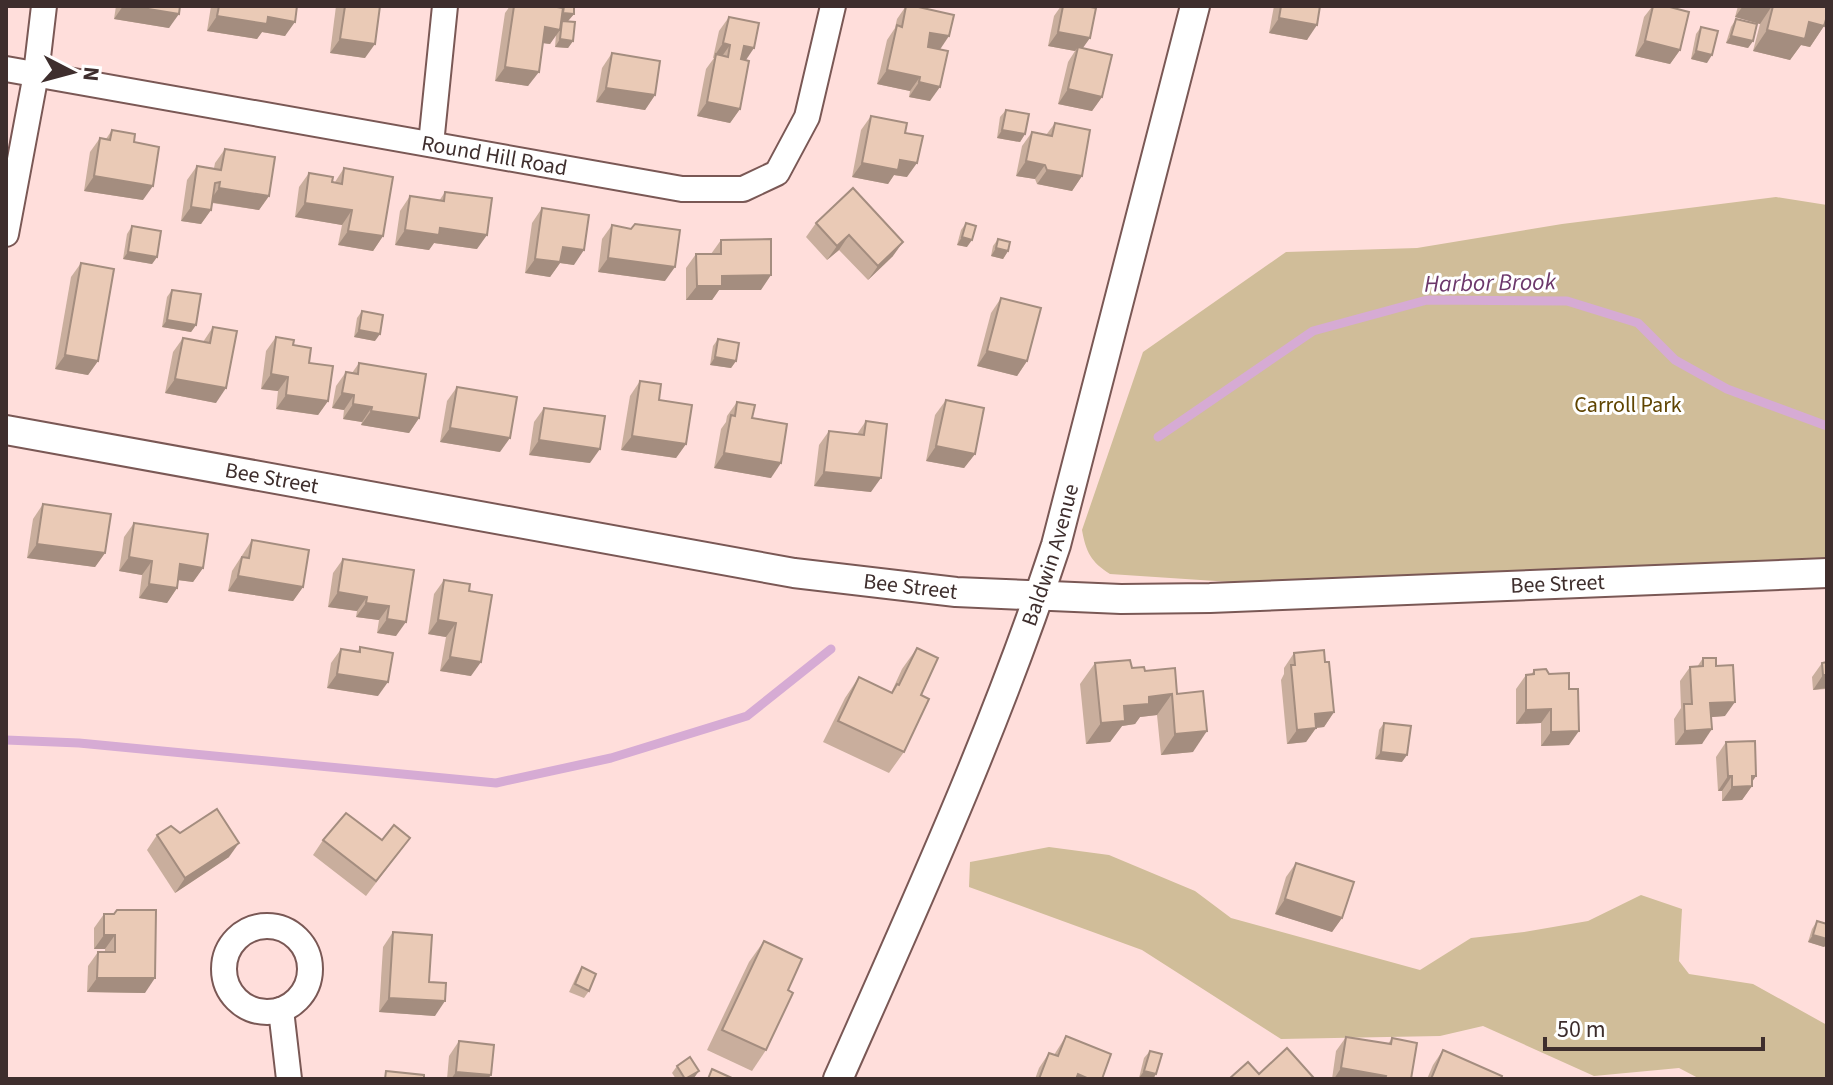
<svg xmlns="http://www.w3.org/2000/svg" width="1833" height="1085" font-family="'Source Sans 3',sans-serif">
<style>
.green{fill:#d0bd99}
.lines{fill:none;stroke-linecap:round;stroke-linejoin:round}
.stream{stroke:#d6abd4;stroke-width:9}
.minor-casing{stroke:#7a5855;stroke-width:28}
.tertiary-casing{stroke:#7a5855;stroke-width:32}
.minor{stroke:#fff;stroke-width:24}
.tertiary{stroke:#fff;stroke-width:28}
.wall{fill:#c9ae9d}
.shaded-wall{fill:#a48d7f}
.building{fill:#eacab6;stroke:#a48d7f;stroke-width:2}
.labels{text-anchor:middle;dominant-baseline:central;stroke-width:6;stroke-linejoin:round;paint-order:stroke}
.street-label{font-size:22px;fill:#3e2e2d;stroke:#fff}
.park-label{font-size:22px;fill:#5f4401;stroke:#fff}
.water-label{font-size:24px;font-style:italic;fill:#6c386b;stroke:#fff}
</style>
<rect width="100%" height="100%" fill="#ffdedb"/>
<g class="green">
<path d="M1776,197L1827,205V586L1474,598L1110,574C1091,562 1086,552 1082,530L1143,352L1286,252L1417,248L1562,224Z"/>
<polygon points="1049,847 1109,855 1195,891 1231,918 1420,970 1471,938 1524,932 1588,921 1641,895 1682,909 1679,961 1689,974 1753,984 1827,1025 1827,1079 1700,1079 1679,1068 1594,1076 1483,1026 1440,1036 1281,1039 1142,950 969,887 970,862"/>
</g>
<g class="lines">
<g class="stream">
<polyline points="1158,437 1313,331 1427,300 1567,301 1638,323 1675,360 1727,389 1827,426"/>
<polyline points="6,740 79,743 496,783 611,758 747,716 831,649"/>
</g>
<defs>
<g id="minor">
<path id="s1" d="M6,69L682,189H743L777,173L807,117L833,6"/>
<polyline points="431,144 445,6"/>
<polyline points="6,234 36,74 44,6"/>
<circle cx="267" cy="969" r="43"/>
<polyline points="281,1010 289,1079"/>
</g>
<g id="tertiary">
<path id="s2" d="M6,430L794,573L956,592L1121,599L1210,598L1827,573"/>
<path id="s3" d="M838,1079C916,903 996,728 1056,545L1195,6"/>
</g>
</defs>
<use href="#minor" class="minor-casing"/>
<use href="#tertiary" class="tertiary-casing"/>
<use href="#minor" class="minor"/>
<use href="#tertiary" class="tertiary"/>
</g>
<g class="wall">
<polygon points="116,6 180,6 169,28 114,19"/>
<polygon points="211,6 297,6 285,36 262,32 257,39 207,31"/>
<polygon points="336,6 380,6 365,58 330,53"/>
<polygon points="510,6 551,6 559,8 560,6 574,6 574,14 568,21 561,20 560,23 562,21 573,41 568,48 555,47 556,34 550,44 543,43 528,86 495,81 505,13"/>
<polygon points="906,6 914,6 940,50 930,101 909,97 910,91 877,84 887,40 895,28 897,19"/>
<polygon points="1061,6 1085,6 1083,49 1102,97 1092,111 1058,104 1068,62 1075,51 1048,46 1054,16"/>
<polygon points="1274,6 1320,6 1307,40 1269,33"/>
<polygon points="1645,6 1666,6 1680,50 1670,64 1635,56 1644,17 1651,8"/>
<polygon points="1738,6 1827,6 1824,26 1810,47 1801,45 1790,60 1753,51 1760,24 1735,17"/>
<polygon points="729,17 746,60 740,109 730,123 697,116 706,69 714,58 713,58 719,31"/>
<polygon points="1736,19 1753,41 1748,48 1726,43 1731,27"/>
<polygon points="1701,27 1707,63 1691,59 1696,34"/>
<polygon points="612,53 655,95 645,110 596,102 602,68"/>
<polygon points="1006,110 1025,134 1020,142 997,138 1000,117"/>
<polygon points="871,116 905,133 907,177 894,175 888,184 852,177 861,130"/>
<polygon points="1055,123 1082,176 1072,191 1037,184 1035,179 1016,176 1022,146 1032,132 1046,135"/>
<polygon points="112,130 134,142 143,200 84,191 90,152 100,138 106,139"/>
<polygon points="225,149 269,196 259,210 212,203 211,210 201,224 181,221 187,180 197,166 214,168 215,163"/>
<polygon points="344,168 383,236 373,251 338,245 342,225 295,217 299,187 309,173 335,182"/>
<polygon points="853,188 893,256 868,280 839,250 827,260 806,237 816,223"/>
<polygon points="445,192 477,249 434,243 429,250 395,245 400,211 410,196 439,201"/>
<polygon points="542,208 574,265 560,263 550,277 525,273 532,223"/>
<polygon points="966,223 967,247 957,245 961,230"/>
<polygon points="612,225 665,281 598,272 602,239"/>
<polygon points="132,226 157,257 152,264 123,259 127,234"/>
<polygon points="998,239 1008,251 1003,259 991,256 993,246"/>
<polygon points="721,240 761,290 719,290 712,300 686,300 686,268 696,254 711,254"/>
<polygon points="81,263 98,361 88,375 55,369 71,277"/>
<polygon points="172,290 196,325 191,332 162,327 167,297"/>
<polygon points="1001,298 1027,361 1017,376 977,366 991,313"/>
<polygon points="362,311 375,341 354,337 357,318"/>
<polygon points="213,327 216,403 165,393 173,352 183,338 203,342"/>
<polygon points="276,337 293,345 309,363 328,401 318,415 276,409 278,391 261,389 266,351"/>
<polygon points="718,339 736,361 731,368 710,365 713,346"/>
<polygon points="359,363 419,418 409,433 361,425 362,422 343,419 344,410 332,408 336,386 346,372 352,373"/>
<polygon points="640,381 659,400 686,444 676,458 621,450 630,396"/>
<polygon points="457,387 500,452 440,442 447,401"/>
<polygon points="946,400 975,454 964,468 926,461 935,415"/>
<polygon points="737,402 771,478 714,468 721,429 726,422 727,416"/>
<polygon points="544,408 590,463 529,455 534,422"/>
<polygon points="866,421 871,492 814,486 819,445 829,431 857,434"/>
<polygon points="43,504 105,553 95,567 27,558 33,519"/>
<polygon points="134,523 203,568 193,582 178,580 177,588 167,603 139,598 142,575 119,571 124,537"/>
<polygon points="252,540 303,587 293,601 228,591 232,571"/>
<polygon points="343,559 414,570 396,636 377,633 379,620 356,617 357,611 328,607 333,573"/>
<polygon points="444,580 469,591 471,676 440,671 446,637 428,634 434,594"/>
<polygon points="360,647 378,696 327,688 331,663 341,649 358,651"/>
<polygon points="917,648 921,695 904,752 889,773 823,742 845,698 859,677 891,693 902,669"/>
<polygon points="1294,653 1325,662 1334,712 1324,727 1316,728 1306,742 1287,744 1281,680 1284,674 1284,668"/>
<polygon points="1703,658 1716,666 1725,716 1711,717 1702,744 1675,745 1674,719 1681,708 1680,681 1690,667 1697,667"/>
<polygon points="1827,662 1827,711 1826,689 1813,690 1812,677 1822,663"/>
<polygon points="1095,663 1132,668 1145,671 1177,694 1193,752 1161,755 1157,715 1140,717 1135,724 1122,726 1110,742 1086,744 1080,684"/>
<polygon points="1534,670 1569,745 1541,746 1541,723 1516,724 1516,689 1526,675 1531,675"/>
<polygon points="1384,723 1402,762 1375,759 1379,730"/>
<polygon points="1726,742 1756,776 1752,782 1752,786 1742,800 1722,801 1722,791 1718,791 1716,757"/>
<polygon points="180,833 229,857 175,893 147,850 157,835"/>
<polygon points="410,838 366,896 313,855 323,840 382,840"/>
<polygon points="1296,863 1342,918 1332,932 1275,914 1286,877"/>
<polygon points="104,914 145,993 87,992 88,966 98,952 105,952 105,949 94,949 94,928"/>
<polygon points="1817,921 1827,924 1827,944 1824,947 1808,942 1812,929"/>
<polygon points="393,932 429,982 435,1016 379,1012 383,947"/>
<polygon points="764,941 788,990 766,1050 752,1071 707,1050 749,962"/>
<polygon points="582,967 589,991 584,998 569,992 577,975"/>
<polygon points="1066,1036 1102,1079 1035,1079 1039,1068 1049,1053 1054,1055"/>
<polygon points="1346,1037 1388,1044 1392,1038 1411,1079 1332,1079 1336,1051"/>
<polygon points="459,1041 488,1079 447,1079 449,1056"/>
<polygon points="1443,1050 1501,1079 1427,1079 1433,1065"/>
<polygon points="1150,1051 1156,1074 1153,1079 1139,1078 1144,1058"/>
<polygon points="677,1066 694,1078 676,1079 672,1073"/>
</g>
<g class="shaded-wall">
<polygon points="123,6 130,6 179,14 169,28 114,19"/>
<polygon points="1743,6 1772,6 1760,24 1735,17"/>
<polygon points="563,13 574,14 568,21 558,20"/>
<polygon points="217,16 268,17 295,22 285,36 262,32 257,39 207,31"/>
<polygon points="1279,18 1317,25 1307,40 1269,33"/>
<polygon points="1809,22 1824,26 1810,47 1801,45 1790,60 1753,51 1767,30"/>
<polygon points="545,27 560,30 550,44 535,42"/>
<polygon points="1058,32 1090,38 1080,52 1078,47 1075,51 1048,46"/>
<polygon points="930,33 949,36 939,51 920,47"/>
<polygon points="1731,36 1753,41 1748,48 1726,43"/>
<polygon points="340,39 375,44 365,58 330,53"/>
<polygon points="560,39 573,41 568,48 555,47"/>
<polygon points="1645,41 1680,50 1670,64 1635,56"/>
<polygon points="723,43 730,45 720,59 716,54 713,58"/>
<polygon points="744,46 754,48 744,63 734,61"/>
<polygon points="1696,51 1712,55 1707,63 1691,59"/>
<polygon points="505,67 539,72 528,86 495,81"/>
<polygon points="887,70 920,77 910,91 877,84"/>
<polygon points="919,82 940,87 930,101 909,97"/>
<polygon points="606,88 655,95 645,110 596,102"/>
<polygon points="1068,89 1102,97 1092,111 1058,104"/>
<polygon points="707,102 740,109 730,123 697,116"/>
<polygon points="1002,130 1025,134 1020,142 997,138"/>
<polygon points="900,160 917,163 907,177 894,175 888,184 852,177 862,163"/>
<polygon points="1026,161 1045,165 1035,179 1016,176"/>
<polygon points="1047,170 1082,176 1072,191 1037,184"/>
<polygon points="94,176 153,186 143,200 84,191"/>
<polygon points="219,188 269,196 259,210 209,202"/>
<polygon points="305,203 352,210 342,225 295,217"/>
<polygon points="191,207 211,210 201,224 181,221"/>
<polygon points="440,228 487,235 477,249 434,243 429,250 395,245 405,230"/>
<polygon points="348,231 383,236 373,251 338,245"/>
<polygon points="849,235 839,250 827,260 837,246"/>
<polygon points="962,237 972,240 967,247 957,245"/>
<polygon points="903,242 893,256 868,280 878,266"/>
<polygon points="563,247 584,250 574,265 560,263 550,277 525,273 535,259"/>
<polygon points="996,248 1008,251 1003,259 991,256"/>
<polygon points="128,252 157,257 152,264 123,259"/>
<polygon points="608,258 675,267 665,281 598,272"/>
<polygon points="771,275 761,290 719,290 712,300 686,300 697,286 722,276"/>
<polygon points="167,320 196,325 191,332 162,327"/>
<polygon points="359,330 380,334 375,341 354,337"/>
<polygon points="987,351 1027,361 1017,376 977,366"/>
<polygon points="65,355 98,361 88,375 55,369"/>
<polygon points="715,357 736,361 731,368 710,365"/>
<polygon points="271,374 288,377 278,391 261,389"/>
<polygon points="175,379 226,388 216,403 165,393"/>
<polygon points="342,393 354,395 344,410 332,408"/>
<polygon points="286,395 328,401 318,415 276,409"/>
<polygon points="353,404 372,407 362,422 343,419"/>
<polygon points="371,411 419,418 409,433 361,425"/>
<polygon points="450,428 510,438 500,452 440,442"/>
<polygon points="632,436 686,444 676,458 621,450"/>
<polygon points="539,440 600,449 590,463 529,455"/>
<polygon points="936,446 975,454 964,468 926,461"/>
<polygon points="724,453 781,463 771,478 714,468"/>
<polygon points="824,472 881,478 871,492 814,486"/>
<polygon points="37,544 105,553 95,567 27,558"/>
<polygon points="129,557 152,561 142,575 119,571"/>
<polygon points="180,564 203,568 193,582 170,579"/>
<polygon points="238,576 303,587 293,601 228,591"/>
<polygon points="149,584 177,588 167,603 139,598"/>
<polygon points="338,592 367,597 357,611 328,607"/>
<polygon points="366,603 389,606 379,620 356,617"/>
<polygon points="387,619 406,622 396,636 377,633"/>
<polygon points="438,620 456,623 446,637 428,634"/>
<polygon points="450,657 481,662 471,676 440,671"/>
<polygon points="337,674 388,682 378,696 327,688"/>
<polygon points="1823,675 1827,675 1827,688 1813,690"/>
<polygon points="1172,694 1157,715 1140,717 1135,724 1122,726 1110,742 1086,744 1101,723 1124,706 1149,697"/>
<polygon points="1735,702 1725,716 1700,718 1710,703"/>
<polygon points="1551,709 1541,723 1516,724 1526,710"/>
<polygon points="1334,712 1324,727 1305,729 1315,714"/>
<polygon points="1316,728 1306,742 1287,744 1297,730"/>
<polygon points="1712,729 1702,744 1675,745 1685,731"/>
<polygon points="1207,731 1193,752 1161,755 1175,734"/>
<polygon points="1579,731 1569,745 1541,746 1551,732"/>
<polygon points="1381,752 1407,755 1402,762 1375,759"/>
<polygon points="1728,776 1732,776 1722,791 1718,791"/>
<polygon points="1752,776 1756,776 1749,786 1752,786 1742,800 1722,801 1732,787"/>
<polygon points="239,843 229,857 175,893 185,878"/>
<polygon points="1285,899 1342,918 1332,932 1275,914"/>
<polygon points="104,935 115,935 105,949 94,949"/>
<polygon points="1813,935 1827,939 1827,944 1824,947 1808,942"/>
<polygon points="97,978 155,978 145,993 87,992"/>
<polygon points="389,998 445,1001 435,1016 379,1012"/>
<polygon points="1341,1068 1386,1076 1383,1079 1334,1079"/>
<polygon points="699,1071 694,1078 686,1079"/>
<polygon points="1144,1071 1156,1074 1153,1079 1139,1078"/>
<polygon points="456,1072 491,1075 488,1079 451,1079"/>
<polygon points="1078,1074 1089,1079 1074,1079"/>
</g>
<g class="building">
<polygon points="130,6 180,6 179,14"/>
<polygon points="219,6 297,6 295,22 268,17 267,24 217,16"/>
<polygon points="345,6 380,6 375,44 340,39"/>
<polygon points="514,6 551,6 563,8 560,30 545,27 539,72 505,67"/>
<polygon points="564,6 574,6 574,14 563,13"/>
<polygon points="906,6 914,6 954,15 949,36 930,33 928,47 948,51 940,87 919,82 920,77 887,70 897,25 902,27"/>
<polygon points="1063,6 1085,6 1096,8 1090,38 1058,32"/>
<polygon points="1281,6 1320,6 1317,25 1279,18"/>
<polygon points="1653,6 1666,6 1689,12 1680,50 1645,41"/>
<polygon points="1773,6 1827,6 1827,16 1824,26 1809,22 1805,39 1767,30"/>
<polygon points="729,17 759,23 754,48 744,46 741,59 749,61 740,109 707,102 716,54 728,57 730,45 723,43"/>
<polygon points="1736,19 1757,24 1753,41 1731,36"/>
<polygon points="562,21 575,22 573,41 560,39"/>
<polygon points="1701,27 1718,31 1712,55 1696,51"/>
<polygon points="1078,47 1112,55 1102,97 1068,89"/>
<polygon points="612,53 660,61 655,95 606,88"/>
<polygon points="1006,110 1029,114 1025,134 1002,130"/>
<polygon points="871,116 907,123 905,133 923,136 917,163 900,160 898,170 862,163"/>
<polygon points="1055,123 1090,130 1082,176 1047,170 1045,165 1026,161 1032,132 1052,136"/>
<polygon points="112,130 135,134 134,142 159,147 153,186 94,176 100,138 110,140"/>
<polygon points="225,149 275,157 269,196 219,188 220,182 215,183 211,210 191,207 197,166 221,170"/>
<polygon points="344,168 393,177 383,236 348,231 352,210 305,203 309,173 333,177 332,182 342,184"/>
<polygon points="853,188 903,242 878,266 849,235 837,246 816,223"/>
<polygon points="445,192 492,198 487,235 440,228 439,235 405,230 410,196 444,201"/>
<polygon points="542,208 589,215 584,250 563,247 560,262 535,259"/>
<polygon points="966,223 976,226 972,240 962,237"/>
<polygon points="635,224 680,230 675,267 608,258 612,225 631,229"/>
<polygon points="132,226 161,231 157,257 128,252"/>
<polygon points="771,239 771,275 722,276 722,286 697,286 696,254 721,254 721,240"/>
<polygon points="998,239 1010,242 1008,251 996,248"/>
<polygon points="81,263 114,269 98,361 65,355"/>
<polygon points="172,290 201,294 196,325 167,320"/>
<polygon points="1001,298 1041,308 1027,361 987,351"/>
<polygon points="362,311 383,315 380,334 359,330"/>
<polygon points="213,327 237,331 226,388 175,379 183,338 210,343"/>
<polygon points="276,337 294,340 293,345 311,348 309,363 333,366 328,401 286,395 288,377 271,374"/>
<polygon points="718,339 739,343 736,361 715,357"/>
<polygon points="359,363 426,374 419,418 371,411 372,407 353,404 354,395 342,393 346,372 358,374"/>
<polygon points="640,381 661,384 659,400 692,405 686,444 632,436"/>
<polygon points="457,387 517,397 510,438 450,428"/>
<polygon points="946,400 984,408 975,454 936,446"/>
<polygon points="737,402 755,405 752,418 787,424 781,463 724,453 731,415 735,416"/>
<polygon points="544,408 605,416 600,449 539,440"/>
<polygon points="866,421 887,424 881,478 824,472 829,431 864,435"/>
<polygon points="43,504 111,514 105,553 37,544"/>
<polygon points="134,523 208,534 203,568 180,564 177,588 149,584 152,561 129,557"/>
<polygon points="252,540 309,550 303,587 238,576 242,557 249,558"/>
<polygon points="343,559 414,570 406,622 387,619 389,606 366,603 367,597 338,592"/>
<polygon points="444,580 470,584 469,591 492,595 481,662 450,657 456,623 438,620"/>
<polygon points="360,647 393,653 388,682 337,674 341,649 360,652"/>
<polygon points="917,648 938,658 921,695 929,699 904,752 838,721 859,677 892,693 897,684 899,685"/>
<polygon points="1324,650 1325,662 1329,662 1334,712 1315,714 1316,728 1297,730 1291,665 1295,665 1294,653"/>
<polygon points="1703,658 1716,658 1716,666 1733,665 1735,702 1710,703 1712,729 1685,731 1684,704 1692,704 1690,667 1703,666"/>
<polygon points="1130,660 1132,668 1144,667 1145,671 1175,668 1177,694 1203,691 1207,731 1175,734 1172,694 1149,697 1149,704 1124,706 1125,721 1101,723 1095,663"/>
<polygon points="1827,662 1827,675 1823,675 1822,663"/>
<polygon points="1546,669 1549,674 1569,673 1569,689 1578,689 1579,731 1551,732 1551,709 1526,710 1526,675 1534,674 1534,670"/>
<polygon points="1384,723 1411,726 1407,755 1381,752"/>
<polygon points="1755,741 1756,776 1752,776 1752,786 1732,787 1732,776 1728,776 1726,742"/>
<polygon points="217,809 239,843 185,878 157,835 171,826 180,833"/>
<polygon points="346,813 382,840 394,825 410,838 376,881 323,840"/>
<polygon points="1296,863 1354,882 1342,918 1285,899"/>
<polygon points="117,910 156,910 155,978 97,978 98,952 115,952 115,935 104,935 104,914 114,914"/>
<polygon points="1817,921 1827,924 1827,939 1813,935"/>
<polygon points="393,932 432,935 429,982 446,983 445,1001 389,998"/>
<polygon points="764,941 802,959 788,990 793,993 766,1050 722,1030"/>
<polygon points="582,967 596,974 589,991 575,984"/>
<polygon points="1066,1036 1111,1054 1102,1079 1089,1079 1078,1074 1076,1079 1039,1079 1049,1053 1058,1056"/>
<polygon points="1346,1037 1391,1044 1392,1038 1417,1043 1411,1079 1385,1079 1386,1076 1341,1068"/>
<polygon points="459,1041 494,1045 491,1075 456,1072"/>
<polygon points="1287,1048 1313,1077 1311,1079 1229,1079 1248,1062 1259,1074"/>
<polygon points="1443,1050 1502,1076 1501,1079 1431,1079"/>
<polygon points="1150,1051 1162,1054 1156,1074 1144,1071"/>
<polygon points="690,1057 699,1071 685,1079 677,1066"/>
<polygon points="712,1069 734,1079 708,1079"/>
<polygon points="386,1071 424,1075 424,1079 385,1079"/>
</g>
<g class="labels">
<g class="street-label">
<text stroke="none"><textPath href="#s1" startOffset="496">Round Hill Road</textPath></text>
<text stroke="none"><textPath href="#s2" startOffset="270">Bee Street</textPath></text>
<text stroke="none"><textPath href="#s3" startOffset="566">Baldwin Avenue</textPath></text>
<text stroke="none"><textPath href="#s2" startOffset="1566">Bee Street</textPath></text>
<text stroke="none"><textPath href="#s2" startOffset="918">Bee Street</textPath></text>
</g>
<g class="park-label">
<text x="1628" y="405">Carroll Park</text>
</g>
<g class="water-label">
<text transform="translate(1490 283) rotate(-1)">Harbor Brook</text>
</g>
</g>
<rect width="1833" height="1085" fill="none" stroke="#3e2e2d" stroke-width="16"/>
<g transform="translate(72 72) rotate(96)" stroke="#ffffff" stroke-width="6" paint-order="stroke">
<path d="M0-6L14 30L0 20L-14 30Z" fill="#3e2e2d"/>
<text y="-12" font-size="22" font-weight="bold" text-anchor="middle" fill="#3e2e2d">N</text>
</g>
<path d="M1545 1037v12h218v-12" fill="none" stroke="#3e2e2d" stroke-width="4"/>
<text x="1557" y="1037" font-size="24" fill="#3e2e2d" stroke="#ffffff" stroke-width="6" paint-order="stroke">50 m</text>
</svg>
